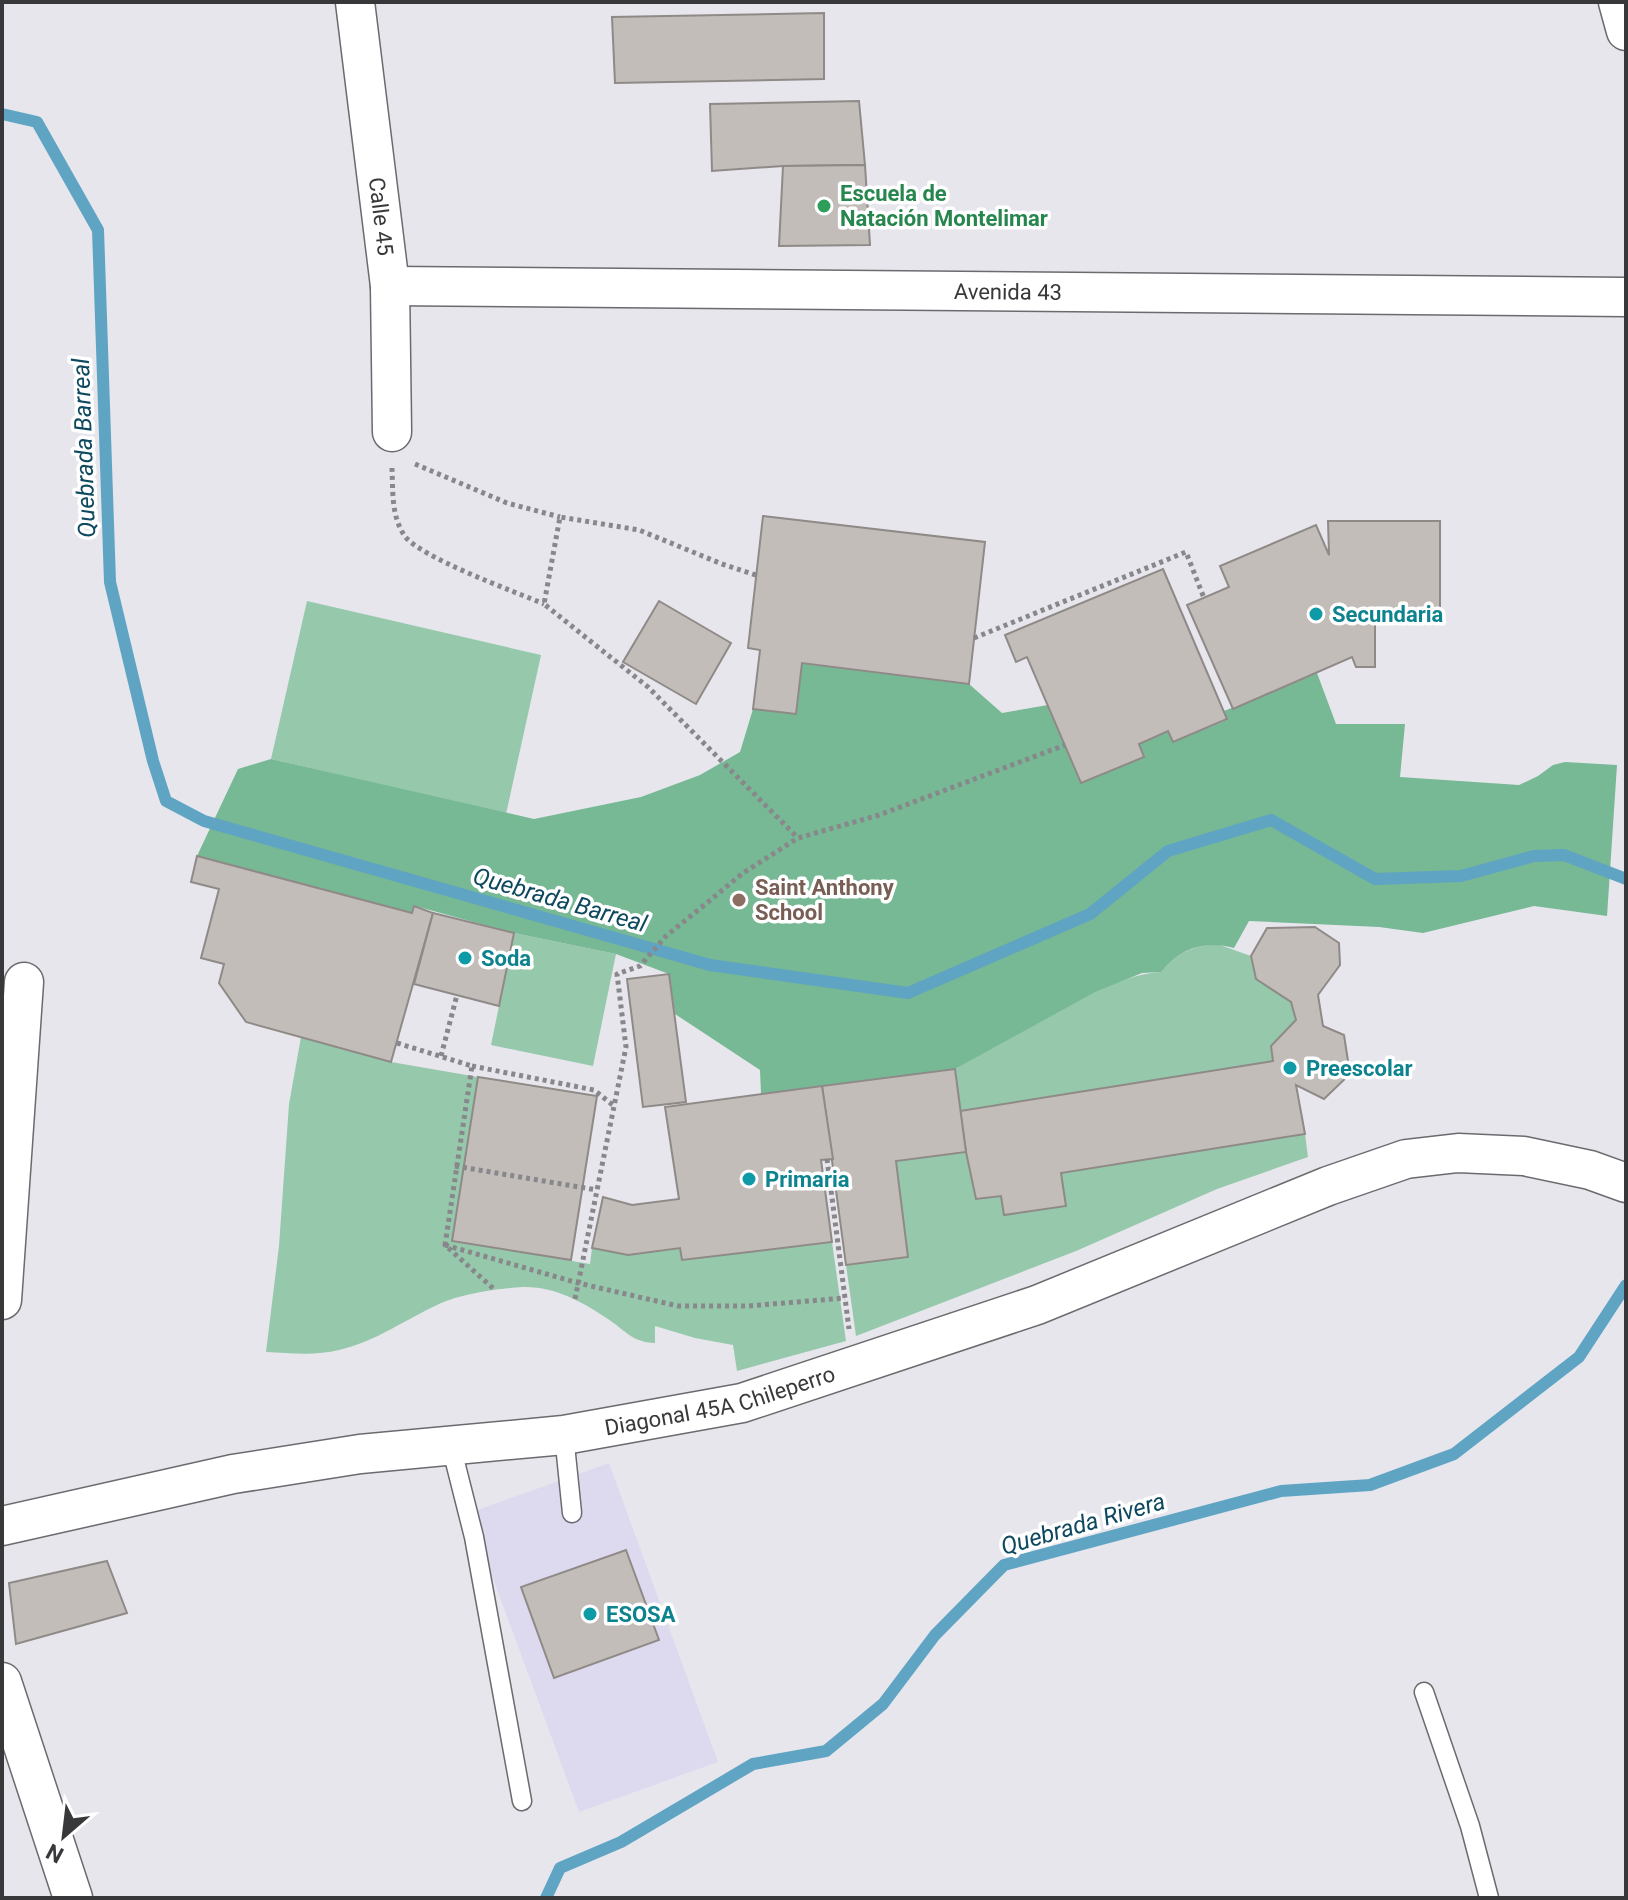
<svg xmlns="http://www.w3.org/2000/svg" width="1628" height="1900" font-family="Roboto,sans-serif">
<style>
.commercial{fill:#dddaf0}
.green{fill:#96c8ac}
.forest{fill:#77b895}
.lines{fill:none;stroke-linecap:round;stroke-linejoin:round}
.stream{stroke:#5fa4c3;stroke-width:12}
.building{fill:#c3bdba;stroke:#8f8a87;stroke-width:2}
.lane-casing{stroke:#6b6a6f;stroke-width:21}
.street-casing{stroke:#6b6a6f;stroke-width:41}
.path{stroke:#88878b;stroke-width:5;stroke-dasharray:4 4;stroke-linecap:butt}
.lane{stroke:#fff;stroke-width:18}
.street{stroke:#fff;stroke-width:38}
.leisure-dot{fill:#2e9e5b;stroke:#fff;stroke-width:3}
.culture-dot{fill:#0f9aa8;stroke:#fff;stroke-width:3}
.education-dot{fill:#8d6e63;stroke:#fff;stroke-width:3}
.labels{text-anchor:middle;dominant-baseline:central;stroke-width:7;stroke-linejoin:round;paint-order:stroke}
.leisure-label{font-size:22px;font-weight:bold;fill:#27864d;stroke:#fff;text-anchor:start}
.street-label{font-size:22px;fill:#38373a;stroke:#fff}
.culture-label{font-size:22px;font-weight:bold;fill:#0d838f;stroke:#fff;text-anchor:start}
.education-label{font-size:22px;font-weight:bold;fill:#785e54;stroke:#fff;text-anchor:start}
.water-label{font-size:24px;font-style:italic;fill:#0e495f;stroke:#fff}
</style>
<rect width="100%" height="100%" fill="#e7e6ec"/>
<polygon class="commercial" points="609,1463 718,1762 579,1812 469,1513"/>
<g class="green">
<polygon points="307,601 541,655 506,814 271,759"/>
<polygon points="514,933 616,954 593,1066 491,1045"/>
<path d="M1217,944L1251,956L1256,979L1291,1002L1296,1020L1271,1045L1273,1061L960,1111L955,1069C1007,1040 1104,975 1161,972C1176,953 1193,946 1217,944Z"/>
<path d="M301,1037L391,1062L478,1077L452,1241L590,1264L592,1248L628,1255L680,1248L683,1260L832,1242L846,1341L737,1371L733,1345L695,1338L655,1326V1343C632,1342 626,1331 608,1319C583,1302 554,1286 523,1287C500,1288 460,1294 439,1304C406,1319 375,1342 339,1350C316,1356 290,1353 266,1352L279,1246L289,1104Z"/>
<polygon points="1305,1134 1308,1157 1217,1189 1076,1251 856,1336 846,1265 908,1257 896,1161 966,1152 976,1199 1001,1196 1005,1215 1066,1206 1061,1173"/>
</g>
<path class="forest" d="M802,663L969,684L1002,713L1048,705L1082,783L1144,757L1139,744L1168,731L1173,742L1227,720L1224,711L1317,673L1336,724H1405L1400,777L1519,785L1538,776L1553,765L1565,762L1617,765L1607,916L1534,906L1423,933L1379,927L1249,921L1234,948C1205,940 1180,948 1161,972L1142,973L1095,992L955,1069L761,1094L760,1070L675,1014L669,974L616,954L514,933L415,906L412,913L197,856L238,769L271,759L534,819L641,797L700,775L740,752L753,709L796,714Z"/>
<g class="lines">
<g class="stream">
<polyline points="2,114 37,122 98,230 110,582 153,761 166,801 204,821 710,965 908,993 1090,914 1168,851 1271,820 1375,879 1461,876 1534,856 1564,855 1626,879"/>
<polyline points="546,1898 560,1868 621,1842 753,1764 826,1751 883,1704 935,1635 1004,1565 1281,1491 1370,1485 1454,1454 1579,1357 1626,1285"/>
</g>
</g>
<g class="building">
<polygon points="824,13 824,79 615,83 612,17"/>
<polygon points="859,101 865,165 783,166 712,171 710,104"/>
<polygon points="865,165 870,245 779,246 783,166"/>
<polygon points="763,516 985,542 969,684 802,663 796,714 753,709 760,650 748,648"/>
<polygon points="1328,521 1440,521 1440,623 1375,622 1375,667 1356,667 1352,657 1233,709 1187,605 1229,587 1220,566 1316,525 1329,555"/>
<polygon points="1163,569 1227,719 1173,742 1168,731 1139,744 1144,757 1081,783 1027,657 1016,662 1005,635"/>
<polygon points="659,601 731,643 696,704 623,662"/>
<polygon points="197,856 412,913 414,906 433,913 391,1062 246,1022 219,983 224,964 201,958 219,889 191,882"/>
<polygon points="433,913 514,933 499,1006 414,984"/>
<polygon points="1315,927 1339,943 1340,965 1318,995 1323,1026 1344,1035 1350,1074 1324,1099 1296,1085 1305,1134 1061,1173 1066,1206 1004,1215 1001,1196 976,1199 966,1152 960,1111 1273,1061 1271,1046 1296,1020 1291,1002 1256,979 1251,956 1267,928"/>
<polygon points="669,974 686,1102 643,1107 627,979"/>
<polygon points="955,1069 966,1152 896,1161 908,1257 846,1265 822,1086"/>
<polygon points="478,1077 597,1096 571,1260 452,1241"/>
<polygon points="822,1086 833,1159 821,1160 832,1242 682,1260 680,1248 628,1255 592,1248 603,1197 632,1205 679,1199 665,1107"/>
<polygon points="626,1550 659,1640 554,1678 521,1587"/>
<polygon points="107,1561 127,1613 16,1644 9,1583"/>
</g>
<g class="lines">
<defs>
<g id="lane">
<polyline points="564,1435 572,1513"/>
<polyline points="451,1446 474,1537 522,1801"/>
<polyline points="1424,1692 1470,1826 1489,1898"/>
</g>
<g id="street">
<path id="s1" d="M355,2L390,286L392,432"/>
<polyline points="1618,2 1626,31"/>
<path id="s2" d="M390,286L1626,297"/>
<polyline points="2,1300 24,982"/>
<path id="s3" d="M2,1526L233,1474L360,1454L564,1435L742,1403L1037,1305L1328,1186L1406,1159L1458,1153L1524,1156L1590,1170L1626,1183"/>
<polyline points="2,1682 73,1898"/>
</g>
</defs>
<use href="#lane" class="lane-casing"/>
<use href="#street" class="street-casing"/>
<g class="path">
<polyline points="415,464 507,503 560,517"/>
<path d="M392,468C393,490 391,515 404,535C418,557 516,592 544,604"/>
<polyline points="756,575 722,564 639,530 560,517 544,604 648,687 798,838"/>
<polyline points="974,638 1186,552 1204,598"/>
<polyline points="397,1043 472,1066 445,1245 495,1290"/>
<polyline points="441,1056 457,995"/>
<polyline points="472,1066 594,1090 614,1106"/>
<polyline points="827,1159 849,1329"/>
<polyline points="455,1166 597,1190"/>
<polyline points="445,1245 578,1283 678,1306 748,1306 845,1298"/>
<polyline points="575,1299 626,1047 617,974 640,966 666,936 708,902 743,873 798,838 879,815 1065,745"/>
</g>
<use href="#lane" class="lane"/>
<use href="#street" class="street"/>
</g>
<circle class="leisure-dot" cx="824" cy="206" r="8"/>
<g class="culture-dot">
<circle cx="1316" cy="614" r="8"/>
<circle cx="465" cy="958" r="8"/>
<circle cx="1290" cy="1068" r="8"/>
<circle cx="749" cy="1179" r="8"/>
<circle cx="590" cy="1614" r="8"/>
</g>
<circle class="education-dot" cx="739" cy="900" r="8"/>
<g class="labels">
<g class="leisure-label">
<text x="840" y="193">Escuela de<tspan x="840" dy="25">Natación Montelimar</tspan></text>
</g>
<g class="street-label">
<text stroke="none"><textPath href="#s1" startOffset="216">Calle 45</textPath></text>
<text stroke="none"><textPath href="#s2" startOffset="618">Avenida 43</textPath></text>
<text stroke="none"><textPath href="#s3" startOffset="730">Diagonal 45A Chileperro</textPath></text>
</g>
<g class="culture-label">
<text x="1332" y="614">Secundaria</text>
<text x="481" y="958">Soda</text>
<text x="1306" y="1068">Preescolar</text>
<text x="765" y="1179">Primaria</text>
<text x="606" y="1614">ESOSA</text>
</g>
<g class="education-label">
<text x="755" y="887">Saint Anthony<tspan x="755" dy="25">School</tspan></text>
</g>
<g class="water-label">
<text transform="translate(84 448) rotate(-92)">Quebrada Barreal</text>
<text transform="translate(560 900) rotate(16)">Quebrada Barreal</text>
<text transform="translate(1083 1524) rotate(-16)">Quebrada Rivera</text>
</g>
</g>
<rect width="1628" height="1900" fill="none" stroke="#38373a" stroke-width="8"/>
<g transform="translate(64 1836) rotate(208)" stroke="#ffffff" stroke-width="6" paint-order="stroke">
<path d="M0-6L14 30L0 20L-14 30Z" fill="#38373a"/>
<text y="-12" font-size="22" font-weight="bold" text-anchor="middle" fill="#38373a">N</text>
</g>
</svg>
